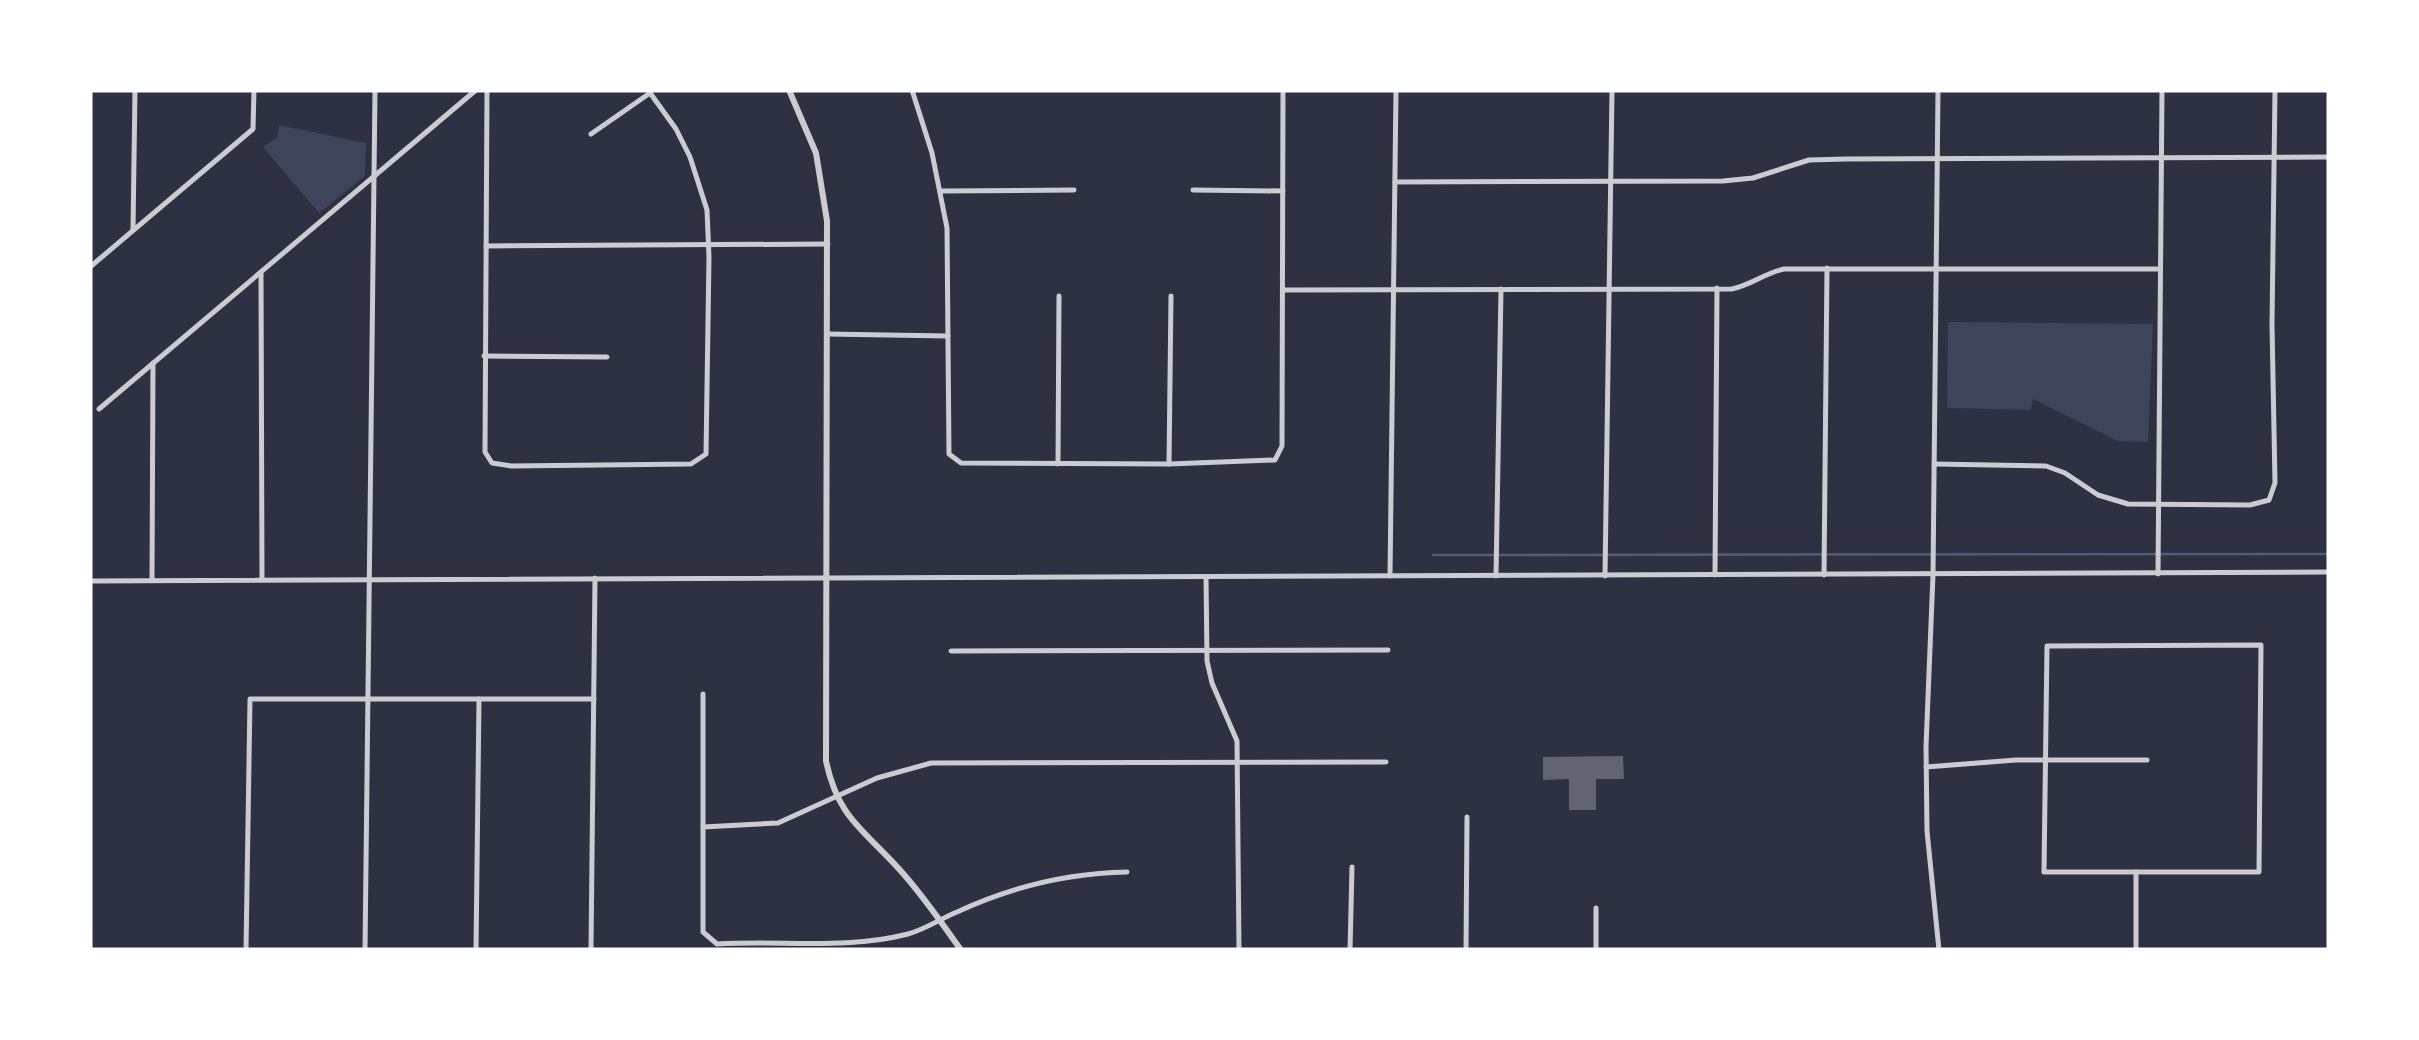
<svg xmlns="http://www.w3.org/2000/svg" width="2419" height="1040" font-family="Lato,sans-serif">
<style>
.green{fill:#3c4559}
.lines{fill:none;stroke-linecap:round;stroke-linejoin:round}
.stream{stroke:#4f5d75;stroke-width:2.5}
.building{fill:#626471}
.minor{stroke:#caccd0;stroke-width:5}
.tertiary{stroke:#caccd0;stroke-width:6}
</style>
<rect width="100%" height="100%" fill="#2d3142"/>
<g class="green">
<polygon points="279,125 366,143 365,176 319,213 263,147 277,138"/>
<polygon points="1948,322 2153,324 2148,442 2118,441 2033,399 2031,410 1947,408"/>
</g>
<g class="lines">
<polyline class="stream" points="1433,555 2329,554"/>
</g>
<polygon class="building" points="1623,756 1624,779 1596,779 1596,810 1569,810 1569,779 1543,780 1543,757"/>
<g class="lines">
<g class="minor">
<polyline points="487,90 485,452 492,463 511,466 691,464 706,454 709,257 707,210 690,157 676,129 648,90"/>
<polyline points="912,90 932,153 947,228 949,454 961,463 1169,464 1275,460 1282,446 1283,90"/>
<polyline points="1938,90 1933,575 1926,746 1927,831 1939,950"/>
<polyline points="591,134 650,93"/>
<polyline points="1395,182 1723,181 1753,178 1809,160 1846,159 2329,157"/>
<polyline points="1193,190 1283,191"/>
<polyline points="941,191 1074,190"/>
<polyline points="133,230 135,90"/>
<polyline points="486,246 828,244"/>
<polyline points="90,267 253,129 254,90"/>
<polyline points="261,272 262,579"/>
<path d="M1283,290L1732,289C1751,285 1765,273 1784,269H2160"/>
<polyline points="827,334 948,336"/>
<polyline points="484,356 607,357"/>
<polyline points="99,409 476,90"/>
<polyline points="1058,464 1059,296"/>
<polyline points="1169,464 1171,296"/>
<polyline points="1934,464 2046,466 2065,473 2098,495 2128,504 2250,505 2269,500 2275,483 2272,325 2275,90"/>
<polyline points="2158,574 2162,90"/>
<polyline points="1715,575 1717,288"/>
<polyline points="1824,575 1827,268"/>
<polyline points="1390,576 1396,90"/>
<polyline points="1496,576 1501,289"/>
<polyline points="1605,576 1612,90"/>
<polyline points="1206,577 1207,661 1212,683 1237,741 1239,950"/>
<polyline points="152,580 153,363"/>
<polyline points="90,581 2329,572"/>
<polygon points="2261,645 2259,872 2044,872 2047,646"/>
<polyline points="951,651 1388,650"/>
<path d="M703,694V932L717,944C781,940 846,950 908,934C926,929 940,919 957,912C1011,887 1068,873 1127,872"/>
<polyline points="1926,767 2016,760 2147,760"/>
<polyline points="703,827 778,823 877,778 931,763 1386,762"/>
<polyline points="2136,872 2136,950"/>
<polyline points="1596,908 1596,950"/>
<polyline points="246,950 250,699 594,699"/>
<polyline points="365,950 375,90"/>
<polyline points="476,950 479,699"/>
<polyline points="591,950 595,578"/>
<polyline points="1350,950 1352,867"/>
<polyline points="1466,950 1467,817"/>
</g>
<path class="tertiary" d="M789,90L816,153L827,221L826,761C838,818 863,829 899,869C922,894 941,922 961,950"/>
</g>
<rect width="2419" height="1040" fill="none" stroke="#ffffff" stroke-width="185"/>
</svg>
